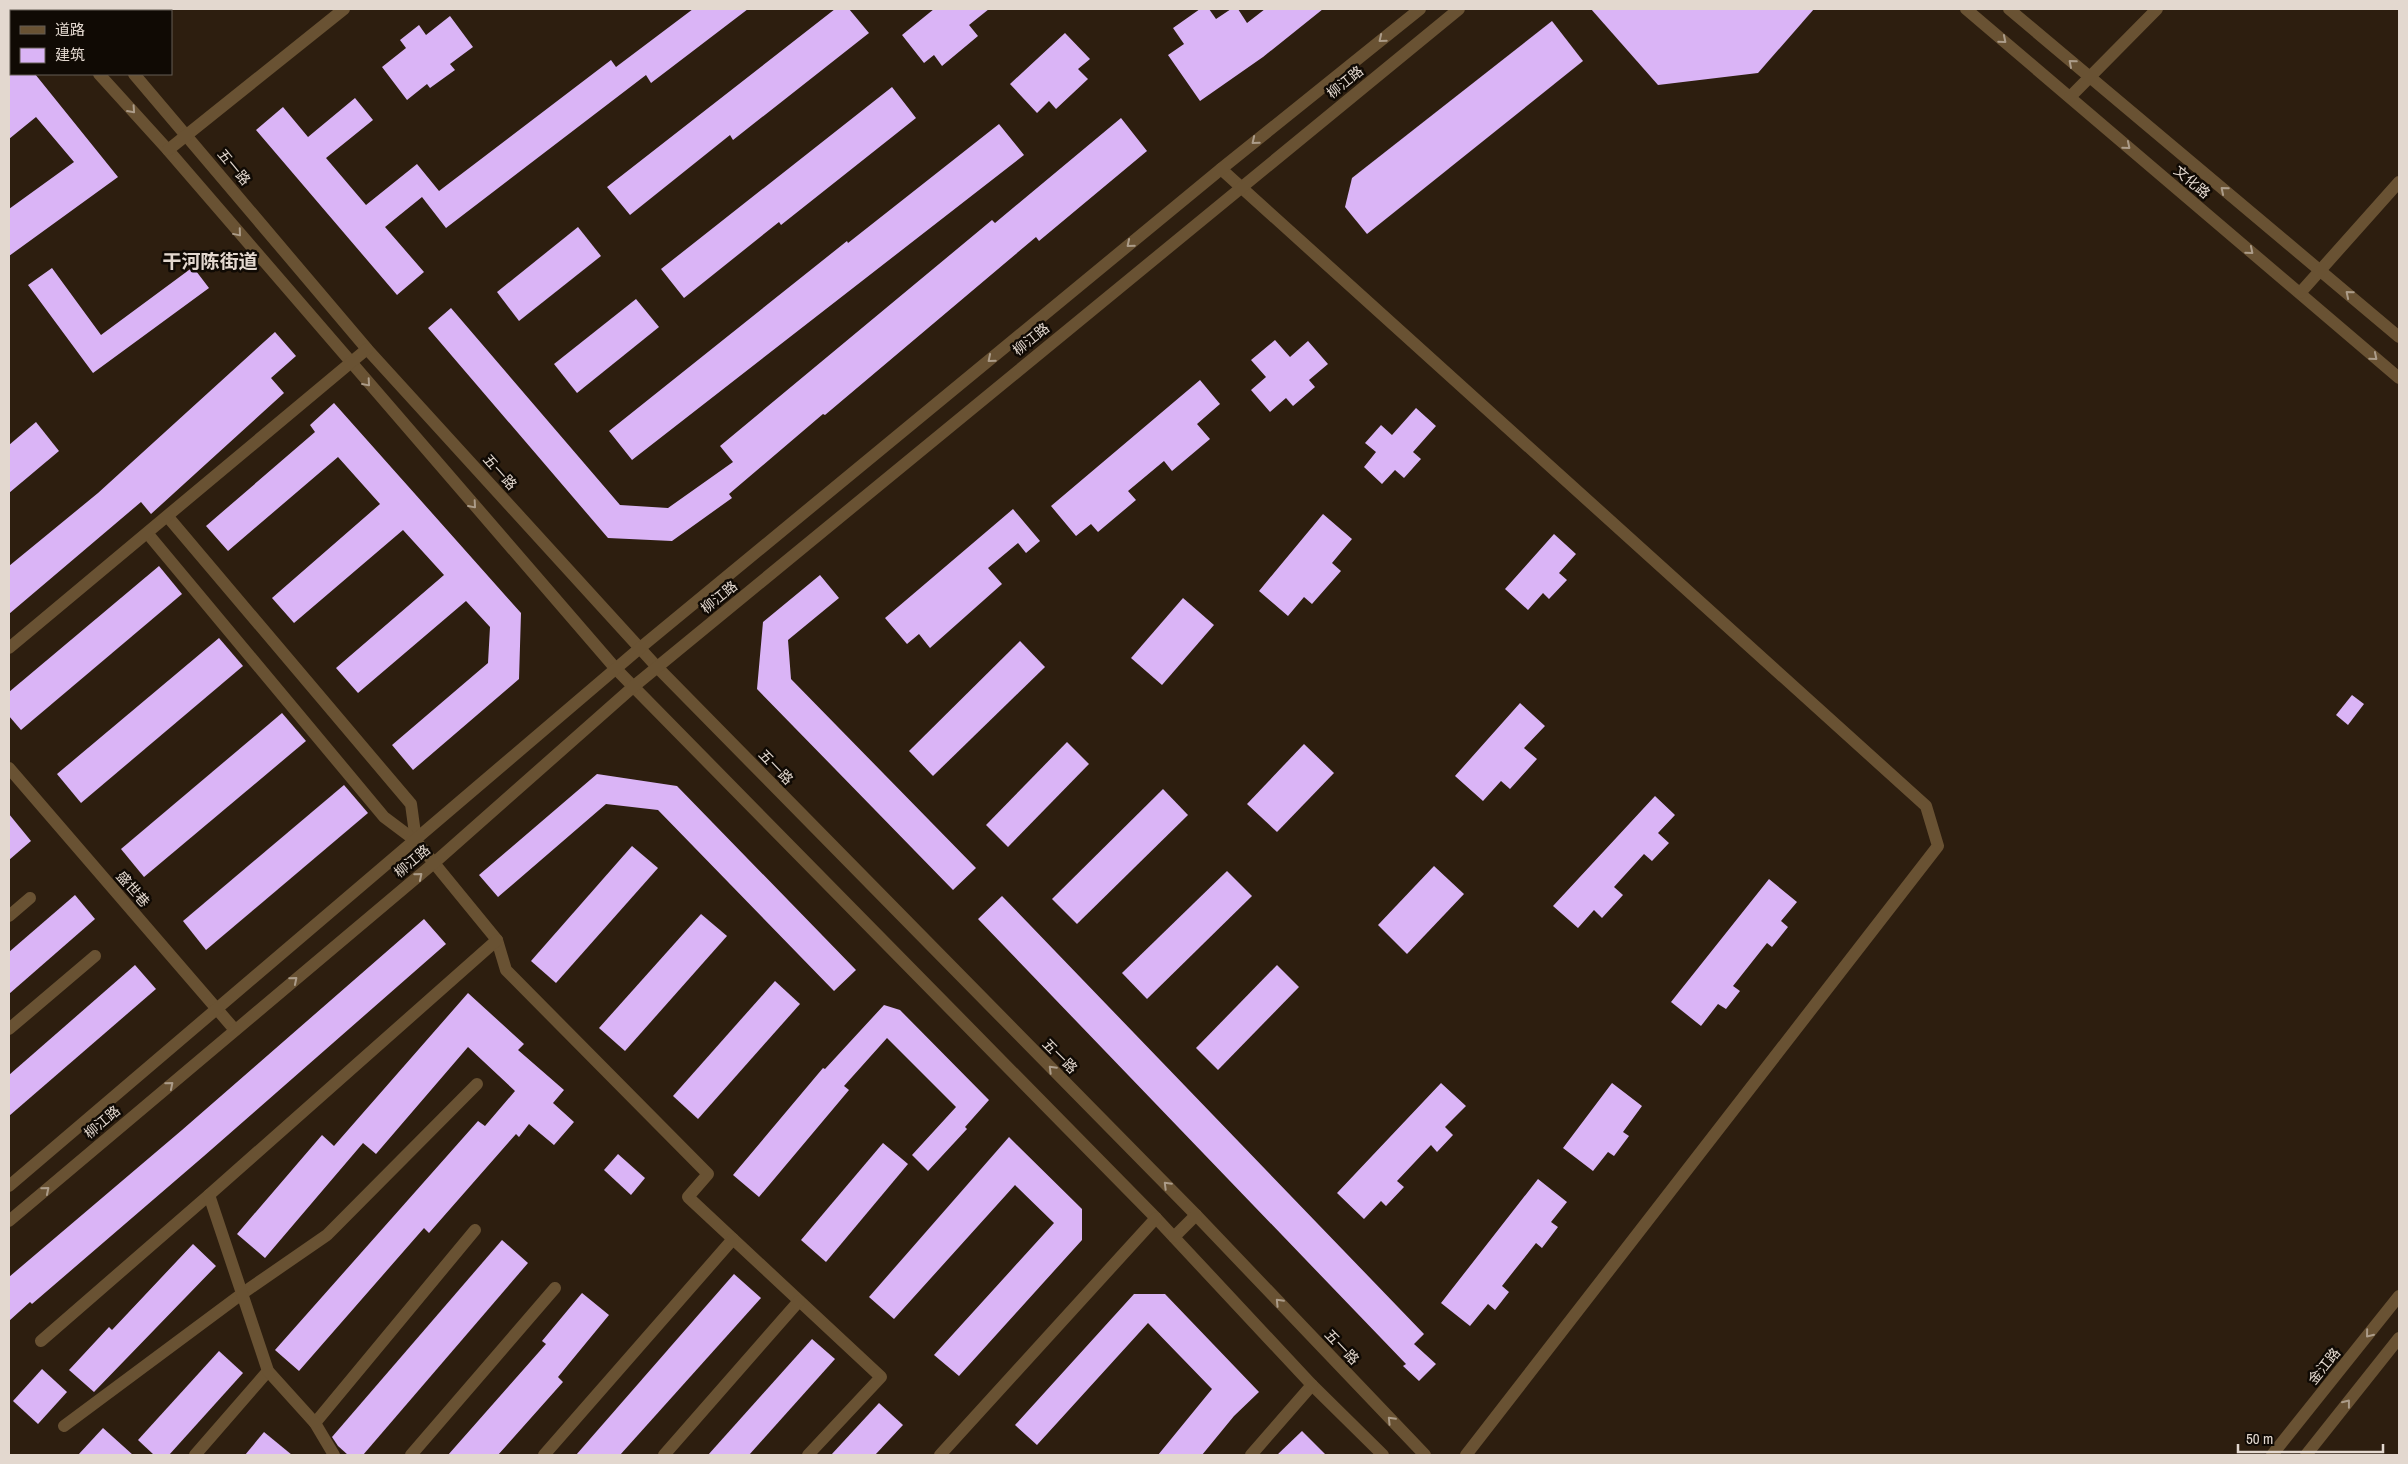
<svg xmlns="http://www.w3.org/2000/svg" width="2408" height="1464" font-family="'Archivo Narrow','Noto Sans SC',sans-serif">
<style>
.building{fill:#dab4f6}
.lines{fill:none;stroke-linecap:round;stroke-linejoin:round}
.minor{stroke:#695233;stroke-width:12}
.oneway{stroke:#ac9c89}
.labels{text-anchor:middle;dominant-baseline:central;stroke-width:5;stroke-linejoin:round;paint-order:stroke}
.street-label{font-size:14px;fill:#e3d8cf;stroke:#100a04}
.district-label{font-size:19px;font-weight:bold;fill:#e3d8cf;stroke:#100a04}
</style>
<rect width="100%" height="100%" fill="#2d1e0f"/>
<g class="building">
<polygon points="693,9 748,9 651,83 646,75 446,228 422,197 385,227 424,272 397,295 256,130 283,107 308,137 355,98 373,120 326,158 366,205 417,164 439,191 611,60 616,67"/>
<polygon points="835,9 849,9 869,33 733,140 730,135 630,215 607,187"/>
<polygon points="934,9 989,9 969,25 978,36 942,66 934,55 924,63 902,35"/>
<polygon points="1200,9 1209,9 1216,19 1231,9 1238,9 1247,23 1265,9 1323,9 1263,57 1200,101 1168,55 1184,44 1173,28"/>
<polygon points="1591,9 1814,9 1758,73 1658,85"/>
<polygon points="450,16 473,47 450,64 455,70 430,88 427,84 407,100 382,67 406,48 400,40 419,25 426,35"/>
<polygon points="1552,21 1583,61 1367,234 1345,207 1352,178"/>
<polygon points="1065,33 1090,59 1078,69 1088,79 1056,109 1049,101 1037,113 1010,84"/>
<polygon points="9,74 35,74 118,177 9,256 9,209 74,162 36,117 9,139"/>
<polygon points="892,87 916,118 781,225 779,222 684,298 661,269"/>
<polygon points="1121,118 1147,151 1039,241 1036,237 825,415 823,414 729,494 732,498 672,541 608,538 428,328 451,308 620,505 668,508 733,462 720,446 992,220 995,223"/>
<polygon points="999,124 1024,155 632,460 609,431 847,241 848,243"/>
<polygon points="578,227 601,256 519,321 497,292"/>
<polygon points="193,267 209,288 93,373 28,285 52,268 101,335"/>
<polygon points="636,299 659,327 577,393 554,364"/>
<polygon points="275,332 296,356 271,378 284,393 151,514 141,502 9,614 9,566 98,493"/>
<polygon points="1275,340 1290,357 1308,341 1328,364 1309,380 1315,387 1293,406 1286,398 1270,412 1251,390 1266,377 1251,360"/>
<polygon points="1200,380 1220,404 1197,424 1210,439 1172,471 1164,461 1128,491 1136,500 1098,532 1091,524 1076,536 1051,506"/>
<polygon points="334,403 521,613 519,679 413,770 392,745 488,663 490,627 466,601 358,693 336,668 444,575 403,530 294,623 272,598 380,504 338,457 228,551 206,526 315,432 310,425"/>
<polygon points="1416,408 1436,426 1413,452 1421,459 1404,478 1395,470 1382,484 1364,467 1376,452 1365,443 1381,425 1392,435"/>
<polygon points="36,422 59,451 9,493 9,445"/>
<polygon points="1013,509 1040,541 1026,553 1018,543 988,568 1002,584 930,648 919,634 907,644 885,618"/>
<polygon points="1323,514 1352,539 1332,563 1341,571 1312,604 1304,597 1288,616 1259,591"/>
<polygon points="1554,534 1576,554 1559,573 1567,580 1549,599 1543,593 1528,610 1505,589"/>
<polygon points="159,566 182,594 21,730 9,716 9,692"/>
<polygon points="820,575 839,598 788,640 791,679 976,868 953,890 757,689 763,622"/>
<polygon points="1183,598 1214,625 1162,685 1131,658"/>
<polygon points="219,638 243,666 81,803 57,774"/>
<polygon points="1020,641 1045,667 933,776 909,751"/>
<polygon points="2352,695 2364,704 2348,725 2336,715"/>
<polygon points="1520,703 1545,726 1524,748 1537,759 1510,789 1501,781 1483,801 1455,776"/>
<polygon points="282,713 306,741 144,877 121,849"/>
<polygon points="1067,742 1089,764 1008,847 986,825"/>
<polygon points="1304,744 1334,773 1277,832 1247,804"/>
<polygon points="597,774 677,786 856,970 834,991 658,810 606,804 498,897 479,875"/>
<polygon points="344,785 368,813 206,950 183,921"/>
<polygon points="1163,789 1188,815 1077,924 1052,899"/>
<polygon points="1655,796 1675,815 1658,833 1669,843 1652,861 1644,854 1614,887 1623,895 1602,918 1594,910 1578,928 1553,906"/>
<polygon points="9,814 31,841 9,860"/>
<polygon points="632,846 658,868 556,983 531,961"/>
<polygon points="1434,866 1464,894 1407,954 1378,925"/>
<polygon points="1227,871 1252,896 1147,999 1122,973"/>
<polygon points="1769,879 1797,902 1781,921 1788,927 1772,947 1767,943 1733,986 1740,991 1726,1009 1718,1004 1701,1026 1671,1002"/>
<polygon points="75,895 95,919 9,994 9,952"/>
<polygon points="1002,896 1424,1334 1414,1344 1436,1364 1419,1381 1403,1366 1406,1364 978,919"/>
<polygon points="701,914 727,936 625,1051 599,1028"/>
<polygon points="424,919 446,944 204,1156 32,1304 30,1302 9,1321 9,1277 182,1130"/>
<polygon points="135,965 156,989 9,1116 9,1075"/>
<polygon points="1277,965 1299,987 1218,1070 1196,1048"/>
<polygon points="775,981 800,1004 698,1119 673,1096"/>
<polygon points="468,993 524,1044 518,1050 564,1090 553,1103 574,1122 554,1145 529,1124 519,1137 516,1134 429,1233 424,1228 299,1371 275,1350 478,1121 485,1126 515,1091 468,1047 376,1154 363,1143 265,1258 237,1234 322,1135 334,1146"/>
<polygon points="884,1005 900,1010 989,1100 965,1127 967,1129 928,1171 912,1155 956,1107 887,1038 844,1086 849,1090 759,1197 733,1175 823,1068 825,1069"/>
<polygon points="1441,1083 1466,1106 1445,1127 1453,1135 1437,1152 1431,1145 1397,1181 1404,1187 1386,1206 1381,1201 1364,1219 1337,1193"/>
<polygon points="1612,1083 1642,1106 1623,1132 1629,1136 1614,1156 1608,1152 1593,1171 1563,1148"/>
<polygon points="1009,1137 1082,1209 1082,1240 959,1376 934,1355 1054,1223 1015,1185 894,1319 869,1297"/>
<polygon points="883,1143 908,1164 826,1262 801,1240"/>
<polygon points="618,1154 645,1178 631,1195 604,1170"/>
<polygon points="1538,1179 1567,1202 1551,1222 1558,1227 1542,1248 1536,1243 1502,1286 1509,1292 1495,1310 1488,1304 1470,1326 1441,1303"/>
<polygon points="502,1240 528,1263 363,1455 348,1455 338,1446 332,1437"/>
<polygon points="193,1244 216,1266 94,1392 69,1370 109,1327 112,1330"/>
<polygon points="734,1274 761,1298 620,1455 576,1455"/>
<polygon points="582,1293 609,1315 558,1377 563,1382 498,1455 448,1455 546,1344 542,1341"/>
<polygon points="1134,1294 1165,1294 1259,1392 1234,1416 1202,1455 1158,1455 1212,1389 1148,1323 1037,1445 1015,1425"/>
<polygon points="812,1339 835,1359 749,1455 708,1455"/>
<polygon points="219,1351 243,1373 169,1455 154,1455 138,1440"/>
<polygon points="42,1369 67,1392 38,1424 13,1401"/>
<polygon points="879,1403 903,1425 875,1455 831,1455"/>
<polygon points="103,1428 133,1455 78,1455"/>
<polygon points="1302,1431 1326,1455 1277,1455"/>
<polygon points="264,1432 292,1455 245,1455"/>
</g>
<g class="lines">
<g class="minor">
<polyline points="41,9 43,11"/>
<polyline points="77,9 80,11"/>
<polyline points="1966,9 2399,378"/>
<polyline points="2009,9 2399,337"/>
<polyline points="99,74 168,150 616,669 1156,1218 1312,1385 1383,1455"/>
<polyline points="134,74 367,349 657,667 1196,1215 1425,1455"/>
<polyline points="2070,97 2157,9"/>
<polyline points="168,150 344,9"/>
<polyline points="1221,169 1926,806 1938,846 1466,1455"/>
<polyline points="2300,293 2399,182"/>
<polyline points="168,517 411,804 416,841 497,940 506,970 708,1174 688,1197 881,1377 808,1455"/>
<polyline points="148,534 384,817 416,841"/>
<polyline points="9,648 367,349"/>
<polyline points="9,768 235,1030"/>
<polyline points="9,916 30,898"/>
<polyline points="9,1029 95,956"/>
<polyline points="9,1186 640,648 1221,169 1420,9"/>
<polyline points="9,1221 434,863 633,687 1459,9"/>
<polyline points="1174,1237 1196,1215"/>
<polyline points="41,1341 209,1195"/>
<polyline points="315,1423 475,1230"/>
<polyline points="64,1426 243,1293 327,1235 477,1084"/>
<polyline points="195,1455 268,1371"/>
<polyline points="334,1455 315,1423 268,1371 209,1195 497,940"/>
<polyline points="411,1455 555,1288"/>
<polyline points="544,1455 733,1239"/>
<polyline points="664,1455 799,1301"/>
<polyline points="940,1455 1156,1218"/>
<polyline points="1251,1455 1312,1385"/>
<polyline points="2272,1455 2399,1296"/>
<polyline points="2306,1455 2399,1338"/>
</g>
</g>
<defs><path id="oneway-chevron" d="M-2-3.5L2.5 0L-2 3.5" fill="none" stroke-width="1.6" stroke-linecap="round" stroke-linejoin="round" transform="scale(1.25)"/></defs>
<g class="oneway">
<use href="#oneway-chevron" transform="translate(1382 39) rotate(141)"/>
<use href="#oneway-chevron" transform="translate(2003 40) rotate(40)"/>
<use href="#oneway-chevron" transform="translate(2072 63) rotate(-139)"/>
<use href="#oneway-chevron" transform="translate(132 110) rotate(48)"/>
<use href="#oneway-chevron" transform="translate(1255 141) rotate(141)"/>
<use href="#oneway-chevron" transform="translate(2127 146) rotate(40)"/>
<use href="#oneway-chevron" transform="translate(2224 190) rotate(-140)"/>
<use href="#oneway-chevron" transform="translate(238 233) rotate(50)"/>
<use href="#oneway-chevron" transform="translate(1130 244) rotate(140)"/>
<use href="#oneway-chevron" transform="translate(2250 251) rotate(40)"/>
<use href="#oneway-chevron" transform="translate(2349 294) rotate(-140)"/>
<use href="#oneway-chevron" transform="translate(2374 357) rotate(40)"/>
<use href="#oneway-chevron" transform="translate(991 359) rotate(140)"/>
<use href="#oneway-chevron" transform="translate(367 383) rotate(49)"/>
<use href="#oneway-chevron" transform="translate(473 505) rotate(49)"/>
<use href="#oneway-chevron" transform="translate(419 876) rotate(-40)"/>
<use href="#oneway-chevron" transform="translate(294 980) rotate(-40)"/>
<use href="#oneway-chevron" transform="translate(1052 1069) rotate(-135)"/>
<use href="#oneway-chevron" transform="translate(170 1085) rotate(-40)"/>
<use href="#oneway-chevron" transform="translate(1167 1185) rotate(-135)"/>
<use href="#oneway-chevron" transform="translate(46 1190) rotate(-40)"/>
<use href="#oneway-chevron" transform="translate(1279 1302) rotate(-134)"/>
<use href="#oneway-chevron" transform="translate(2369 1334) rotate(129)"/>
<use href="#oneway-chevron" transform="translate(2347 1403) rotate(-52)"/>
<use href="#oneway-chevron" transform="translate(1391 1420) rotate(-134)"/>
</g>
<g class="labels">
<g class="street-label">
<text transform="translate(1345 82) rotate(-39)">柳江路</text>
<text transform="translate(234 167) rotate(50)">五一路</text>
<text transform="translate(2192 182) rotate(40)">文化路</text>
<text transform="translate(1031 339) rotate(-39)">柳江路</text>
<text transform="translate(500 472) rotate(48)">五一路</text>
<text transform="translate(719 597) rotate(-39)">柳江路</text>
<text transform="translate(776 767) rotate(46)">五一路</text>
<text transform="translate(412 861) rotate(-40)">柳江路</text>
<text transform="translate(133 889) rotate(49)">盛世巷</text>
<text transform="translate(1060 1056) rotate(45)">五一路</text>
<text transform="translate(102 1122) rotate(-40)">柳江路</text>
<text transform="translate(1342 1347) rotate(46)">五一路</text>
<text transform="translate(2324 1366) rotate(-51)">金江路</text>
</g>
<g class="district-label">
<text x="210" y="261">干河陈街道</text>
</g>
</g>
<rect width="2408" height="1464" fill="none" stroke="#e3d8cf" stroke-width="20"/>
<rect x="10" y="10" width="162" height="65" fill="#100a04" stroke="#645c55"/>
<rect x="20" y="26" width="25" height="8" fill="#695233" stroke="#645c55"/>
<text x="55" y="35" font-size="15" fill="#e3d8cf">道路</text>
<rect x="20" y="48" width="25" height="15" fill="#dab4f6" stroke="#645c55"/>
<text x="55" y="60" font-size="15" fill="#e3d8cf">建筑</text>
<path d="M2238 1444v8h145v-8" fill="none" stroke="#e3d8cf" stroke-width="2.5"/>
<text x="2246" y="1444" font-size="15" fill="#e3d8cf" stroke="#100a04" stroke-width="4" paint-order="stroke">50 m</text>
</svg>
